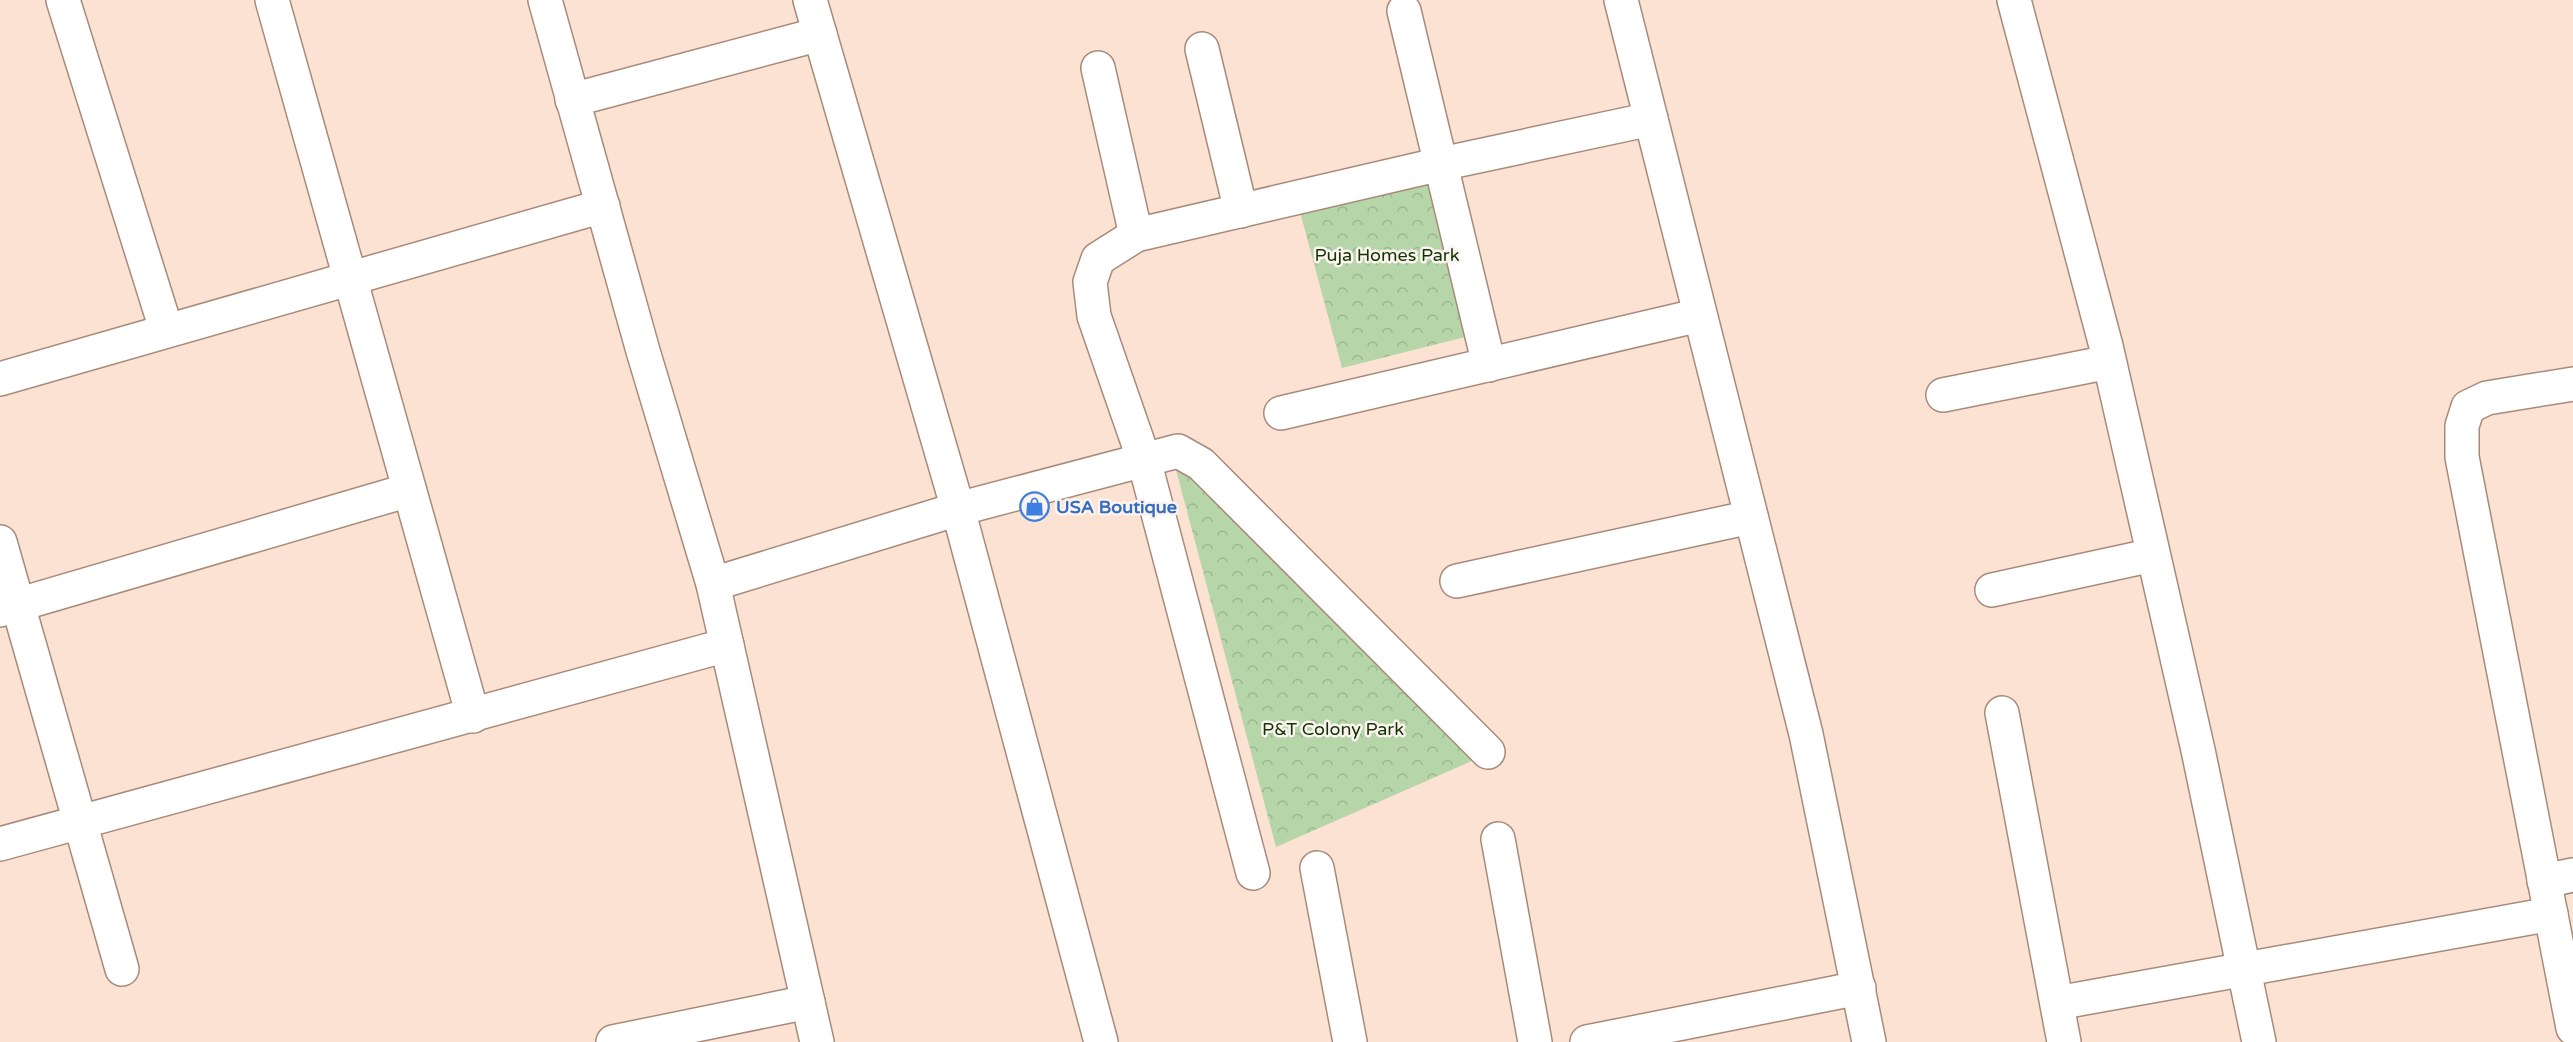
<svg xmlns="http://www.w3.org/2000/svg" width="2573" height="1042" font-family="'Varela Round',sans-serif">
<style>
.park{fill:url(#park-crowns)}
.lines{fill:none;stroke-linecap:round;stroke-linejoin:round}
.minor-casing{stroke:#a88a7a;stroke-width:36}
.minor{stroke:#fff;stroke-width:33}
.labels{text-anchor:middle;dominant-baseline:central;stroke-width:5;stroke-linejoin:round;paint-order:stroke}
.park-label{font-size:18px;fill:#133402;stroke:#faf3f0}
.shop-label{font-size:18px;font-weight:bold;fill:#366cbe;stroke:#faf3f0;text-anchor:start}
</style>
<defs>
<pattern id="park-crowns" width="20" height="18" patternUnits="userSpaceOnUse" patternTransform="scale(1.5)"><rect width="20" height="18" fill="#b6d6a9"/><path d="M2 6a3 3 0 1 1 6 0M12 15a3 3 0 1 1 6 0" fill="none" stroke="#9cb790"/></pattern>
</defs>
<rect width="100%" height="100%" fill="#fce2d3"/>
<g class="park">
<polygon points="1441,164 1481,333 1342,368 1296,197"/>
<polygon points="1186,464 1481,757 1276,847 1175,466"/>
</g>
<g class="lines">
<defs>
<g id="minor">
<polyline points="63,0 166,329"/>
<polyline points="272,0 473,716"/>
<polyline points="545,0 643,351 713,584 817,1042"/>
<polyline points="810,0 958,509 1101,1042"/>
<polyline points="1621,0 1806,734 1869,1042"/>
<polyline points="2014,0 2106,346 2198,750 2259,1042"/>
<polyline points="1404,11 1489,365"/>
<polyline points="1202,49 1241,211"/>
<polyline points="1098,68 1136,235"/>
<polyline points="572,100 820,34"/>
<polyline points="0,379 603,206"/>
<polyline points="2573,384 2487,398 2468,407 2462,426 2462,457 2573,1028"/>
<polyline points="1943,395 2109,362"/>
<polyline points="1281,413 1700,315"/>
<polyline points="0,542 122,969"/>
<polyline points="1457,581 1751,517"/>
<polyline points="713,584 958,509 1178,451 1201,464 1488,752"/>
<polyline points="1992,590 2153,555"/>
<polyline points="0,610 409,490"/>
<polyline points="2002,713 2064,1042"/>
<polyline points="1498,839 1535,1042"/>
<polyline points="0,844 727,645"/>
<polyline points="1317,868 1350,1042"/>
<polyline points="1253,873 1144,460 1094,316 1090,282 1098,259 1136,235 1441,164 1651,119"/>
<polyline points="2544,881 2573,875"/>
<polyline points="2057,1003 2551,914"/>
<polyline points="613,1042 808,1002"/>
<polyline points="1587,1042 1859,988"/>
</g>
</defs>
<use href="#minor" class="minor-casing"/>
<use href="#minor" class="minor"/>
</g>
<defs>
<symbol id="shop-ring" viewBox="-11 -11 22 22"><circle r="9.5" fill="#faf3f0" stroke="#3f7fe0" stroke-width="1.5"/><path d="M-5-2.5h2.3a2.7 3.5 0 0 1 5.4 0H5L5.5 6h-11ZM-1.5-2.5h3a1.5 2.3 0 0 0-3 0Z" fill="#3f7fe0"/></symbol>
</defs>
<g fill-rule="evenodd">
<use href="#shop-ring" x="1018" y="490" width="33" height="33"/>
</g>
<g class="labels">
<g class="park-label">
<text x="1387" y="255">Puja Homes Park</text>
<text x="1333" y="729">P&amp;T Colony Park</text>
</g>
<g class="shop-label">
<text x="1056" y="507">USA Boutique</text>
</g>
</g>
</svg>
